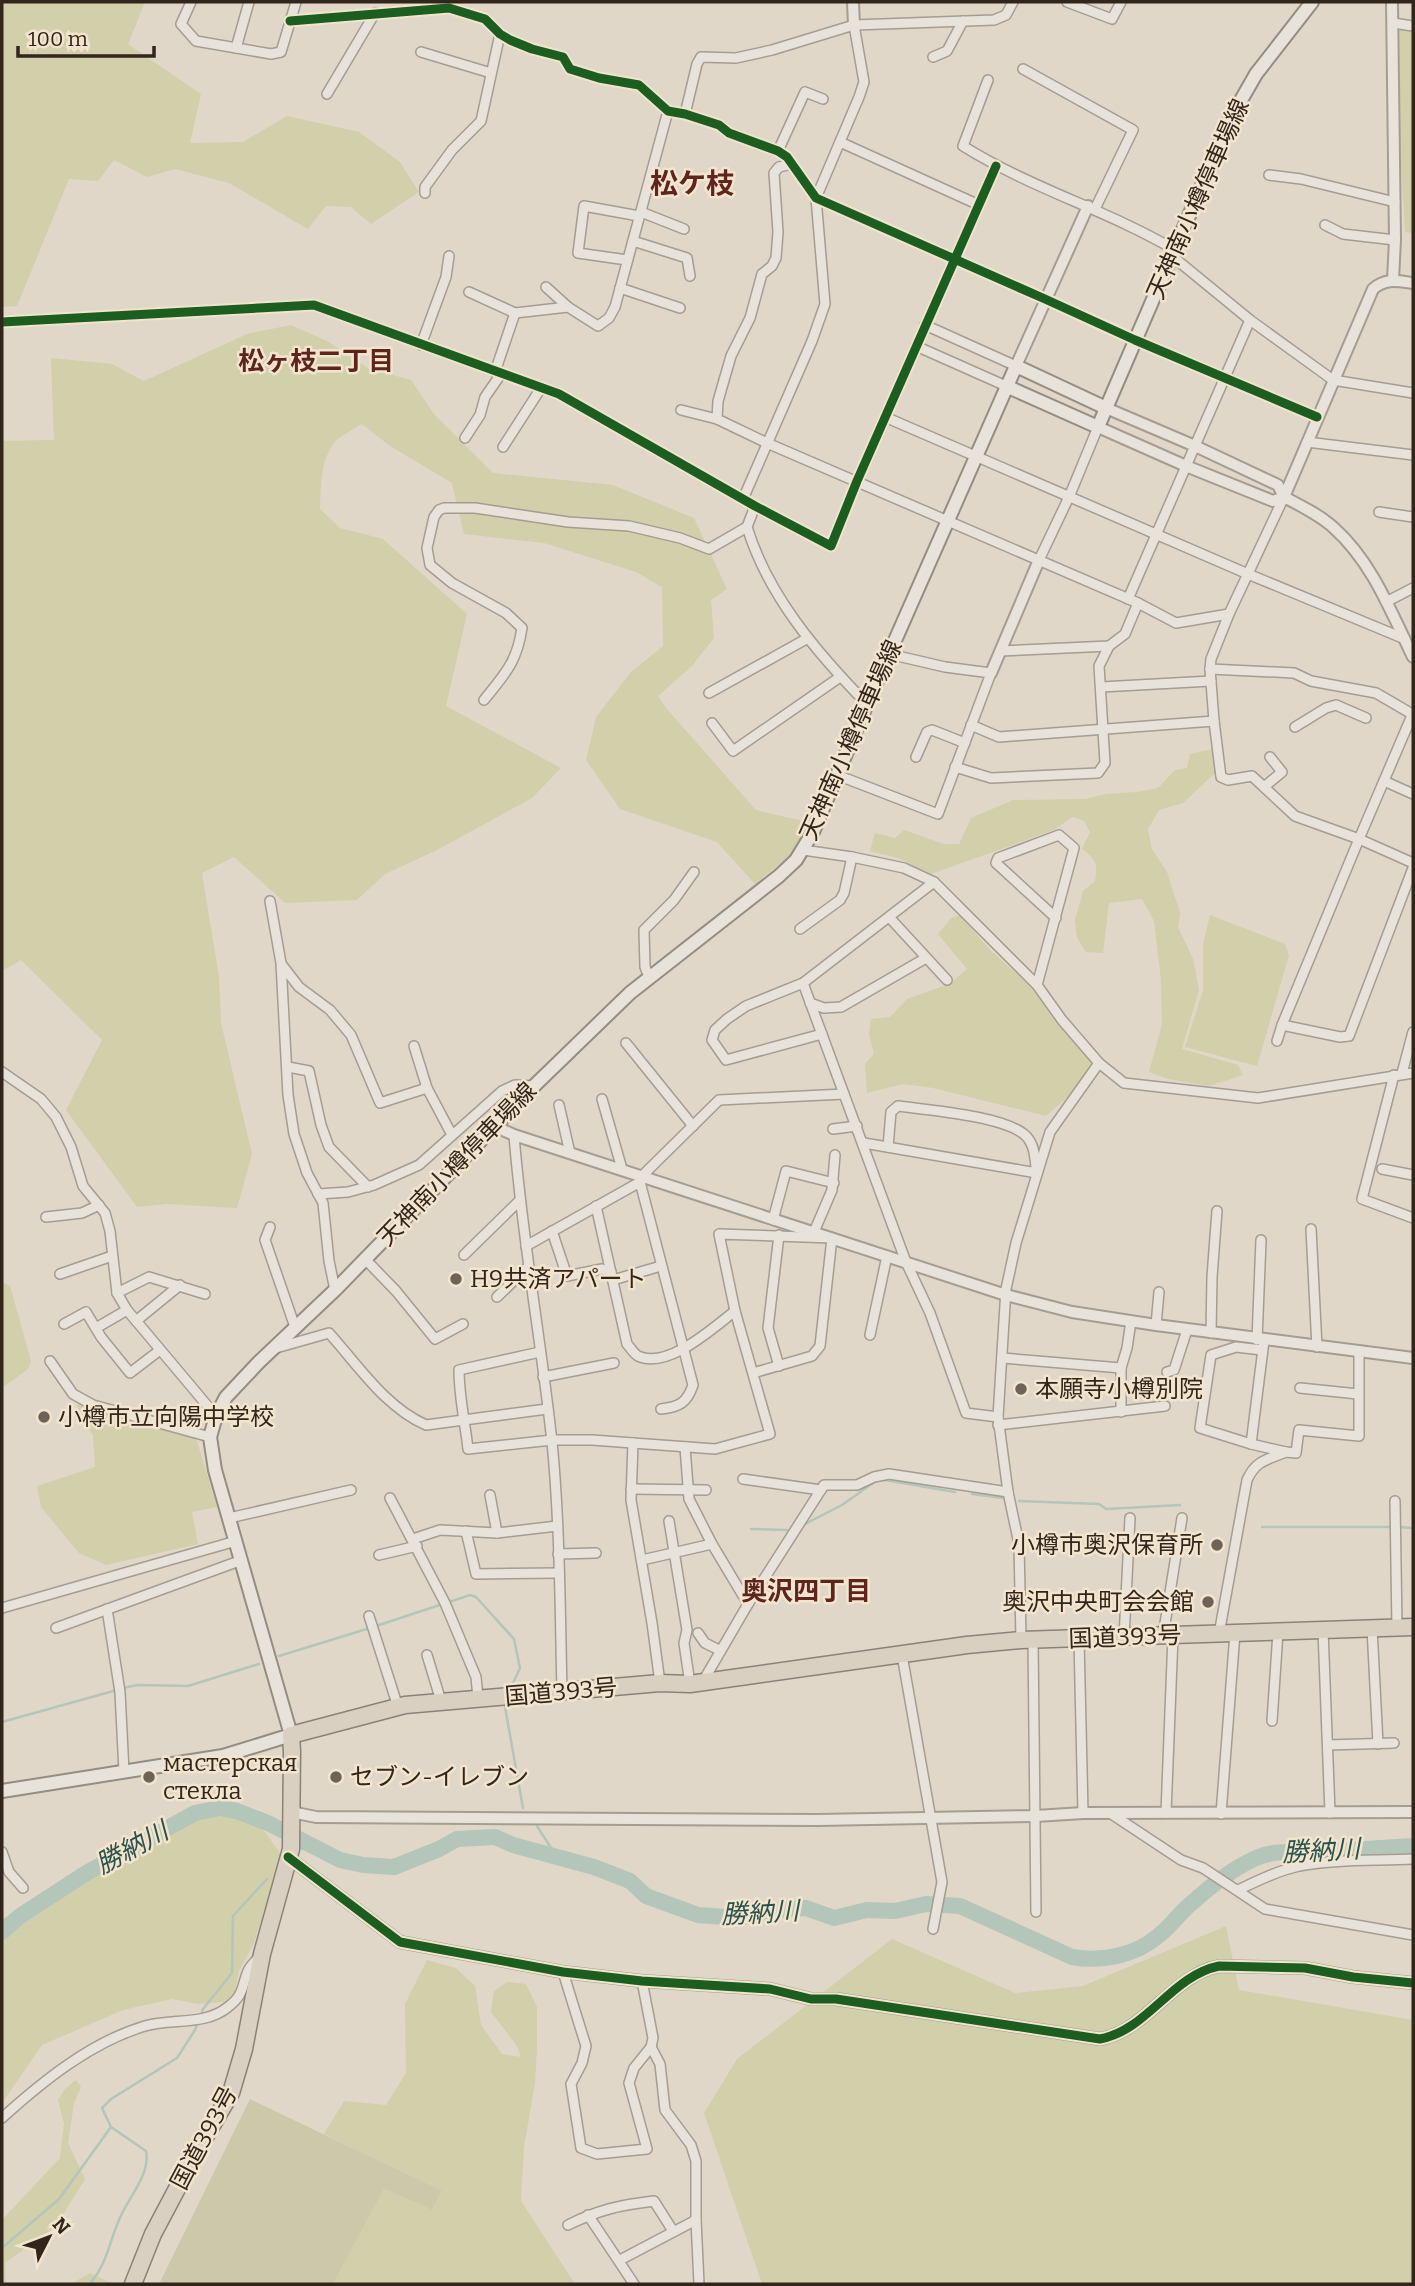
<svg xmlns="http://www.w3.org/2000/svg" width="1415" height="2286" font-family="Bitter,'Noto Sans JP',serif">
<style>
.green{fill:#d2cfab}
.cemetery{fill:#ccc9aa}
.lines{fill:none;stroke-linecap:round;stroke-linejoin:round}
.stream{stroke:#b4c5b9;stroke-width:2.5}
.river{stroke:#b4c5b9;stroke-width:16}
.minor-casing{stroke:#a59c92;stroke-width:12}
.tertiary-casing{stroke:#a59c92;stroke-width:14}
.secondary-casing{stroke:#958c82;stroke-width:16}
.trunk-casing{stroke:#8a8279;stroke-width:19}
.minor{stroke:#e8e3da;stroke-width:9}
.tertiary{stroke:#e8e3da;stroke-width:10}
.secondary{stroke:#e8e3da;stroke-width:12}
.trunk{stroke:#dad0c2;stroke-width:16}
.cycleway-casing{stroke:#f3e5cd;stroke-width:13}
.cycleway{stroke:#1b5e20;stroke-width:9}
.poi-dot{fill:#6f6358;stroke:#f3e5cd;stroke-width:2.5}
.labels{text-anchor:middle;dominant-baseline:central;stroke-width:5;stroke-linejoin:round;paint-order:stroke}
.street-label{font-size:24px;fill:#32251c;stroke:#f3e5cd}
.poi-label{font-size:24px;fill:#32251c;stroke:#f3e5cd;text-anchor:start}
.neighbourhood-label{font-size:26px;font-weight:bold;fill:#5d251d;stroke:#f3e5cd}
.water-label{font-size:26px;font-style:italic;fill:#2b524c;stroke:#f3e5cd}
.quarter-label{font-size:28px;font-weight:bold;fill:#5d251d;stroke:#f3e5cd}
</style>
<rect width="100%" height="100%" fill="#e0d7c8"/>
<g class="green">
<polygon points="2,2 145,2 128,44 201,94 190,143 243,142 287,116 359,132 400,162 419,192 371,224 351,207 326,206 308,229 229,183 175,169 147,177 114,160 98,181 69,179 17,306 2,307"/>
<polygon points="1393,23 1413,26 1413,233 1405,232"/>
<path d="M291,325L327,341L368,368L411,380L434,414L493,473L613,485L694,518L727,589L711,600L714,638L692,666L658,696L666,708L756,810L807,822L792,854L755,884L717,842L620,809L586,760L596,717L631,672L663,646L662,587L636,572L544,543L464,534L452,483L390,446L362,424C354,429 345,433 338,439C320,456 321,486 320,509L340,528L383,539L467,614L446,706L561,768L532,798L437,850L385,874L357,900L285,903L234,857L202,873L219,977L221,1023L252,1154L237,1208L167,1204L137,1207L66,1110L102,1040L21,960L2,971V441L54,440L51,358L112,364L144,381L247,334Z"/>
<path d="M1212,749L1216,772L1183,803L1159,810L1148,829L1152,849L1167,872L1180,913L1178,927L1193,959L1199,990L1182,1049L1238,1065L1243,1075L1209,1086L1168,1079L1149,1072L1162,1024L1161,980L1154,921L1142,899L1109,903L1103,953L1086,952L1077,938L1075,920L1083,891L1095,881C1098,864 1096,859 1082,849L1090,832L1084,821L1072,817L1054,830L931,874L898,858L870,851L875,833L895,838L904,830L944,844H959L971,818L1013,800L1085,799L1106,794L1137,792L1158,788L1175,770L1187,768L1190,754Z"/>
<polygon points="960,915 990,950 1026,982 1093,1063 1070,1095 1046,1116 933,1088 903,1084 867,1093 865,1064 874,1054 869,1034 871,1019 890,1017 907,999 949,984 967,969 938,934 951,918"/>
<polygon points="1210,915 1285,944 1289,955 1257,1066 1185,1047 1203,990 1203,945"/>
<polygon points="2,1282 10,1286 31,1361 28,1369 2,1388"/>
<polygon points="77,1402 127,1422 196,1438 217,1507 192,1512 198,1544 106,1565 79,1553 41,1507 37,1486 95,1467 93,1435 79,1417"/>
<polygon points="242,1816 265,1832 287,1863 289,1888 260,1924 254,1943 239,1971 233,2001 198,2004 172,1999 123,2010 42,2045 2,2103 2,1919 119,1858 141,1844 202,1817"/>
<polygon points="1226,1926 1239,1990 1413,2020 1413,2284 762,2284 704,2113 737,2059 892,1939 1015,1993 1083,1986"/>
<polygon points="427,1960 456,1968 475,1986 481,2025 502,2054 521,2057 517,2046 491,2012 494,1991 507,1982 526,1984 537,2007 537,2049 535,2083 524,2147 521,2201 575,2284 333,2284 384,2189 432,2210 442,2192 324,2134 344,2101 386,2105 406,2073 405,2004"/>
<polygon points="76,2080 81,2087 74,2103 68,2143 85,2179 56,2226 5,2263 6,2284 2,2284 2,2220 60,2158 64,2124 58,2100 65,2089"/>
<polygon points="90,2273 109,2282 109,2284 71,2284"/>
</g>
<polygon class="cemetery" points="250,2099 442,2191 432,2210 384,2189 333,2284 159,2284"/>
<g class="lines">
<g class="stream">
<polyline points="972,1494 1003,1498"/>
<polyline points="1019,1501 1099,1504 1106,1509 1180,1505"/>
<polyline points="801,1526 842,1505 876,1481 885,1480 955,1492"/>
<polyline points="1262,1527 1392,1527"/>
<polyline points="1398,1527 1413,1528"/>
<polyline points="751,1529 787,1530"/>
<polyline points="376,1626 470,1595 476,1597 514,1639 520,1668 513,1683"/>
<polyline points="279,1656 370,1628"/>
<polyline points="123,1688 137,1685 188,1686 259,1664"/>
<polyline points="505,1707 523,1808"/>
<polyline points="2,1722 117,1690"/>
<polyline points="537,1826 558,1859"/>
<polyline points="302,1849 304,1841"/>
<polyline points="201,2015 203,2009 232,1973 233,1916 267,1879"/>
<polyline points="2,2248 59,2199 111,2127"/>
<path d="M90,2284C108,2262 108,2245 119,2220C127,2199 151,2175 146,2151L111,2127L102,2108L111,2099L177,2058L195,2030L198,2021"/>
</g>
<path class="river" d="M2,1932L20,1916L88,1872L195,1813L220,1808L237,1811L270,1824L340,1860L363,1865L394,1867L439,1849L457,1839L495,1837L513,1845L594,1867L630,1881L646,1896L698,1915L739,1918L775,1910L806,1908L834,1918L867,1910L895,1911L926,1904L960,1906L1072,1957C1101,1962 1135,1956 1158,1936C1168,1929 1176,1918 1185,1909C1206,1890 1228,1871 1254,1859C1274,1849 1295,1853 1317,1852C1349,1850 1381,1848 1413,1846"/>
<defs>
<g id="minor">
<polyline points="191,2 181,24 196,41 271,54 281,52 296,2"/>
<polyline points="1067,2 1112,19 1121,2"/>
<polyline points="290,21 449,8 485,19 500,34 510,40 532,49 563,57 570,69 599,78 639,85 668,111 685,114 719,125 729,133 778,151 787,157 816,198 1045,299 1135,340 1317,417"/>
<polyline points="1393,23 1413,26"/>
<polyline points="236,48 249,2"/>
<polyline points="421,52 491,73"/>
<polyline points="933,57 947,51 963,21"/>
<polyline points="1023,69 1133,130 1095,209"/>
<path d="M988,80L963,146C1030,188 1107,210 1175,250"/>
<polyline points="327,94 375,13"/>
<polyline points="685,114 697,64 701,57 736,58 772,50 854,25 994,20 1006,15 1013,2"/>
<polyline points="840,142 979,205"/>
<polyline points="778,151 805,92 823,99"/>
<polyline points="792,164 779,167 774,173 778,232 776,258 772,266 762,274 750,318 731,356 718,401 717,419 767,443 1138,603 1176,623 1229,614"/>
<polyline points="1269,175 1301,179 1395,202"/>
<polyline points="425,193 425,187 452,150 481,121 500,34"/>
<polyline points="641,212 684,229"/>
<polyline points="1325,225 1343,234 1395,240"/>
<polyline points="633,241 687,258 690,276"/>
<polyline points="1172,256 1250,320 1333,380 1413,393"/>
<polyline points="627,260 578,253 584,206 639,216"/>
<polyline points="546,287 568,307"/>
<polyline points="620,288 680,308"/>
<polyline points="469,292 515,313 568,307 598,326 609,318 615,307 668,111"/>
<polyline points="2,322 314,305 559,394 755,506 831,546 857,481 996,166"/>
<polyline points="925,325 1016,366"/>
<polyline points="421,345 446,277 449,256"/>
<polyline points="916,346 1006,386"/>
<polyline points="495,372 515,313"/>
<polyline points="681,410 717,419"/>
<polyline points="885,417 1248,574 1405,639"/>
<polyline points="465,438 480,415 485,397 501,374"/>
<polyline points="1307,442 1413,455"/>
<polyline points="503,447 541,388"/>
<polyline points="1284,497 1229,614 1211,659 1210,669 1214,721 1221,777 1228,780 1252,776 1295,816 1359,839 1413,863"/>
<polyline points="743,499 812,341 825,304 816,198 859,97 864,82 854,25"/>
<path d="M755,506L747,527C768,596 818,654 867,704"/>
<polyline points="1379,512 1413,517"/>
<polyline points="1039,560 1069,497 1098,427"/>
<polyline points="1128,599 1250,320"/>
<polyline points="1386,602 1413,588"/>
<polyline points="1000,651 1109,646 1125,634 1138,603"/>
<polyline points="1210,669 1294,673 1311,681 1376,693 1412,714"/>
<polyline points="1101,687 1211,681"/>
<polyline points="709,693 808,638"/>
<path d="M484,700C505,674 517,662 522,628L506,613L452,583L430,565L427,548L434,517L439,510L444,508H475L568,522L629,526L680,538L709,549L747,527"/>
<polyline points="1413,713 1359,839 1282,1025 1340,1037 1349,1036 1413,868"/>
<polyline points="712,723 733,751 840,677"/>
<polyline points="971,725 999,737 1214,721"/>
<polyline points="1295,727 1326,708 1336,705 1366,718"/>
<polyline points="916,757 927,732 932,730 965,743"/>
<polyline points="955,767 991,778 1098,773 1105,763 1099,666 1109,646"/>
<polyline points="837,775 938,814 991,673 945,667 889,654"/>
<polyline points="1384,781 1413,794"/>
<polyline points="1264,787 1282,772 1270,757"/>
<polyline points="803,850 852,857 904,868 934,882 1037,985 1062,1020 1099,1063 1124,1083 1258,1098 1413,1073"/>
<polyline points="270,901 281,963 288,1095 294,1134 307,1173 323,1203 329,1261 335,1290"/>
<polyline points="889,917 947,980"/>
<polyline points="800,929 840,900 844,893 852,857"/>
<polyline points="282,965 299,987 330,1010 351,1035 380,1103 427,1088"/>
<polyline points="649,977 645,967 644,930 674,900 694,872"/>
<polyline points="803,983 906,1262 930,1313 966,1413 998,1417"/>
<polyline points="1037,985 1074,848 1059,835 998,858 996,863 1056,918"/>
<polyline points="810,1003 824,1008 841,1007 926,958"/>
<polyline points="822,1034 726,1060 712,1040 715,1030 727,1019 746,1006 803,983 934,882"/>
<polyline points="1277,1041 1282,1025"/>
<polyline points="626,1043 693,1126"/>
<polyline points="414,1046 427,1088 452,1135"/>
<polyline points="288,1067 309,1071 321,1125 329,1147 368,1187"/>
<polyline points="2,1072 41,1099 56,1117 71,1147 83,1186 105,1213 110,1231 117,1293 127,1310 216,1416"/>
<polyline points="1402,1073 1413,1032"/>
<polyline points="1394,1075 1362,1199 1413,1218"/>
<polyline points="602,1099 622,1169"/>
<polyline points="559,1105 570,1153"/>
<polyline points="833,1129 857,1126"/>
<path d="M514,1135C522,1238 541,1339 552,1442C560,1524 560,1609 562,1692"/>
<polyline points="864,1143 1037,1173"/>
<path d="M888,1147L891,1112L898,1106C928,1110 1006,1116 1026,1136C1034,1144 1035,1157 1036,1167"/>
<polyline points="1382,1169 1413,1175"/>
<path d="M640,1182L693,1385C687,1403 679,1407 661,1409"/>
<polyline points="318,1194 348,1192 374,1185 419,1165 502,1091 515,1085 534,1086"/>
<path d="M596,1206L627,1344C630,1347 634,1354 638,1356C668,1370 714,1327 735,1311"/>
<polyline points="46,1217 82,1213 99,1205"/>
<polyline points="773,1220 786,1171 834,1183"/>
<polyline points="270,1227 265,1240 295,1327"/>
<polyline points="1311,1229 1317,1347"/>
<polyline points="552,1231 567,1276 602,1269 611,1272"/>
<polyline points="814,1232 832,1190 835,1155"/>
<polyline points="526,1246 640,1182 643,1175 719,1100 844,1094"/>
<polyline points="464,1255 519,1201"/>
<polyline points="365,1259 396,1291 435,1339 463,1324"/>
<polyline points="60,1274 112,1256"/>
<polyline points="613,1280 661,1266"/>
<polyline points="117,1293 149,1277 205,1294"/>
<polyline points="497,1297 528,1267"/>
<polyline points="136,1321 180,1285"/>
<polyline points="64,1324 86,1312 101,1337 130,1373 160,1350"/>
<polyline points="1156,1325 1159,1292"/>
<polyline points="96,1328 127,1310"/>
<polyline points="1211,1333 1212,1277 1217,1211"/>
<polyline points="870,1335 887,1256"/>
<polyline points="1257,1340 1261,1240"/>
<path d="M276,1348L329,1333C358,1365 385,1407 426,1425L547,1409"/>
<path d="M540,1352L459,1370C459,1397 465,1422 468,1449L552,1440H592L715,1449L770,1434L735,1311L719,1234L832,1238L820,1346L812,1356L753,1373"/>
<polyline points="1002,1358 1121,1368 1127,1348 1131,1321"/>
<polyline points="50,1361 73,1394 93,1405 210,1437"/>
<polyline points="779,1366 768,1328 779,1235"/>
<polyline points="1121,1368 1121,1412"/>
<polyline points="1167,1372 1174,1370 1187,1330"/>
<polyline points="543,1377 614,1363"/>
<polyline points="1300,1388 1358,1394"/>
<polyline points="998,1425 1165,1406"/>
<polyline points="633,1443 631,1500 652,1623 660,1683"/>
<polyline points="1251,1444 1264,1341"/>
<polyline points="685,1447 689,1499 712,1544 748,1604"/>
<polyline points="1286,1452 1296,1453 1299,1430 1359,1436 1359,1352"/>
<polyline points="743,1479 821,1490"/>
<polyline points="631,1489 706,1490"/>
<polyline points="490,1495 497,1533"/>
<polyline points="390,1498 445,1603 476,1677 478,1698"/>
<polyline points="1395,1501 1397,1627"/>
<polyline points="229,1518 351,1490"/>
<polyline points="669,1521 687,1630 684,1643 690,1684"/>
<polyline points="466,1531 476,1574 559,1573"/>
<polyline points="413,1539 440,1530 497,1533 557,1526"/>
<polyline points="558,1554 596,1553"/>
<polyline points="379,1555 417,1546"/>
<polyline points="642,1560 712,1544"/>
<polyline points="2,1608 236,1541"/>
<polyline points="107,1609 120,1692 124,1772"/>
<polyline points="369,1616 398,1707"/>
<polyline points="56,1628 242,1560"/>
<polyline points="1372,1628 1378,1744"/>
<polyline points="1323,1630 1330,1813"/>
<polyline points="698,1633 705,1643 719,1650"/>
<path d="M1219,1634L1247,1480C1256,1460 1267,1460 1286,1452L1251,1444L1200,1428L1211,1355L1236,1347L1262,1350"/>
<polyline points="1163,1636 1182,1518"/>
<polyline points="1124,1638 1130,1518"/>
<polyline points="1079,1639 1083,1813"/>
<polyline points="1021,1640 1019,1544 1008,1492 998,1417 1006,1289 1016,1243 1050,1132 1099,1063"/>
<polyline points="1033,1640 1036,1912"/>
<polyline points="427,1655 441,1701"/>
<polyline points="902,1655 942,1882 933,1929"/>
<polyline points="702,1683 748,1604 824,1485 857,1485 874,1477 889,1474 1008,1492"/>
<polyline points="1272,1721 1278,1632"/>
<polyline points="1328,1745 1394,1743"/>
<polyline points="1110,1813 1181,1860 1203,1868 1265,1909 1413,1935"/>
<polyline points="1166,1813 1173,1636"/>
<polyline points="1221,1814 1235,1633"/>
<polyline points="2,1852 9,1872 23,1888"/>
<path d="M1238,1890C1257,1881 1277,1871 1299,1866C1336,1859 1376,1861 1413,1859"/>
<polyline points="563,1972 586,2046 582,2063 571,2084 581,2148 597,2154 647,2149 629,2083 634,2068 651,2047 653,2038 642,1981"/>
<polyline points="651,2047 660,2064 665,2110 691,2145 696,2161 696,2220 699,2284"/>
<path d="M2,2118C43,2081 91,2042 145,2026C172,2018 205,2026 228,2007C245,1994 241,1987 248,1971C250,1966 255,1962 258,1958"/>
<polyline points="588,2215 634,2284"/>
<path d="M568,2225C598,2210 620,2205 654,2201L673,2231"/>
<polyline points="620,2260 696,2220"/>
</g>
<g id="tertiary">
<polyline points="853,2 854,25"/>
<polyline points="1392,2 1395,240 1393,280"/>
<path d="M1413,283C1397,281 1386,278 1373,289L1284,497C1301,506 1320,515 1334,528C1372,562 1391,612 1413,657"/>
<polyline points="1016,366 1088,206"/>
<polyline points="1098,427 1186,466 1273,501 1284,497 1278,485 1195,446 1106,408"/>
<polyline points="991,673 1039,560"/>
<polyline points="494,1126 514,1135 1006,1295 1072,1312 1156,1325 1413,1358"/>
<polyline points="291,1812 316,1817 818,1820 1036,1816 1083,1813 1413,1812"/>
<path d="M288,1857L400,1942L563,1972L642,1981L770,1989L811,1999H836L1100,2039C1148,2030 1171,1976 1219,1966L1305,1968L1353,1977L1413,1983"/>
</g>
<g id="secondary">
<polyline points="1006,386 1098,427 1232,116 1256,74 1312,2"/>
<polyline points="2,1791 223,1756 291,1735 215,1470 210,1437 216,1416 226,1397 258,1363 335,1290 534,1086 630,993 779,876 796,860 813,832 867,704 1016,366 1106,408"/>
</g>
<polyline id="trunk" points="133,2284 153,2234 198,2149 231,2093 244,2049 262,1954 291,1849 292,1752 291,1735 405,1705 660,1683 690,1684 967,1645 1021,1640 1413,1627"/>
</defs>
<use href="#minor" class="minor-casing"/>
<use href="#tertiary" class="tertiary-casing"/>
<use href="#secondary" class="secondary-casing"/>
<use href="#trunk" class="trunk-casing"/>
<use href="#minor" class="minor"/>
<use href="#tertiary" class="tertiary"/>
<use href="#secondary" class="secondary"/>
<use href="#trunk" class="trunk"/>
<defs>
<g id="cycleway">
<polyline points="290,21 449,8 485,19 500,34 510,40 532,49 563,57 570,69 599,78 639,85 668,111 685,114 719,125 729,133 778,151 787,157 816,198 1045,299 1135,340 1317,417"/>
<polyline points="2,322 314,305 559,394 755,506 831,546 857,481 996,166"/>
<path d="M288,1857L400,1942L563,1972L642,1981L770,1989L811,1999H836L1100,2039C1148,2030 1171,1976 1219,1966L1305,1968L1353,1977L1413,1983"/>
</g>
</defs>
<use href="#cycleway" class="cycleway-casing"/>
<use href="#cycleway" class="cycleway"/>
</g>
<g class="poi-dot">
<circle cx="456" cy="1279" r="7"/>
<circle cx="1021" cy="1389" r="7"/>
<circle cx="44" cy="1417" r="7"/>
<circle cx="1217" cy="1545" r="7"/>
<circle cx="1208" cy="1602" r="7"/>
<circle cx="149" cy="1777" r="7"/>
<circle cx="336" cy="1777" r="7"/>
</g>
<g class="labels">
<g class="street-label">
<text transform="translate(1198 199) rotate(-66)">天神南小樽停車場線</text>
<text transform="translate(851 740) rotate(-66)">天神南小樽停車場線</text>
<text transform="translate(457 1164) rotate(-46)">天神南小樽停車場線</text>
<text transform="translate(1125 1637) rotate(-2)">国道393号</text>
<text transform="translate(561 1692) rotate(-5)">国道393号</text>
<text transform="translate(204 2138) rotate(-62)">国道393号</text>
</g>
<g class="poi-label">
<text x="470" y="1279">H9共済アパート</text>
<text x="1035" y="1389">本願寺小樽別院</text>
<text x="58" y="1417">小樽市立向陽中学校</text>
<text x="1203" y="1545" text-anchor="end">小樽市奥沢保育所</text>
<text x="1194" y="1602" text-anchor="end">奥沢中央町会会館</text>
<text x="163" y="1763">мастерская<tspan x="163" dy="28">стекла</tspan></text>
<text x="350" y="1777">セブン-イレブン</text>
</g>
<g class="neighbourhood-label">
<text x="316" y="361">松ヶ枝二丁目</text>
<text x="806" y="1591">奥沢四丁目</text>
</g>
<g class="water-label">
<text transform="translate(132 1848) rotate(-29)">勝納川</text>
<text transform="translate(1321 1851) rotate(-3)">勝納川</text>
<text transform="translate(760 1913) rotate(-3)">勝納川</text>
</g>
<g class="quarter-label">
<text x="692" y="183">松ケ枝</text>
</g>
</g>
<rect width="1415" height="2286" fill="none" stroke="#32251c" stroke-width="7"/>
<g transform="translate(49 2237) rotate(48)" stroke="#f3e5cd" stroke-width="5" paint-order="stroke">
<path d="M0-5L12 26L0 18L-12 26Z" fill="#32251c"/>
<text y="-10" font-size="19" font-weight="bold" text-anchor="middle" fill="#32251c">N</text>
</g>
<path d="M18 46v10h136v-10" fill="none" stroke="#32251c" stroke-width="3.5"/>
<text x="28" y="46" font-size="21" fill="#32251c" stroke="#f3e5cd" stroke-width="5" paint-order="stroke">100 m</text>
</svg>
